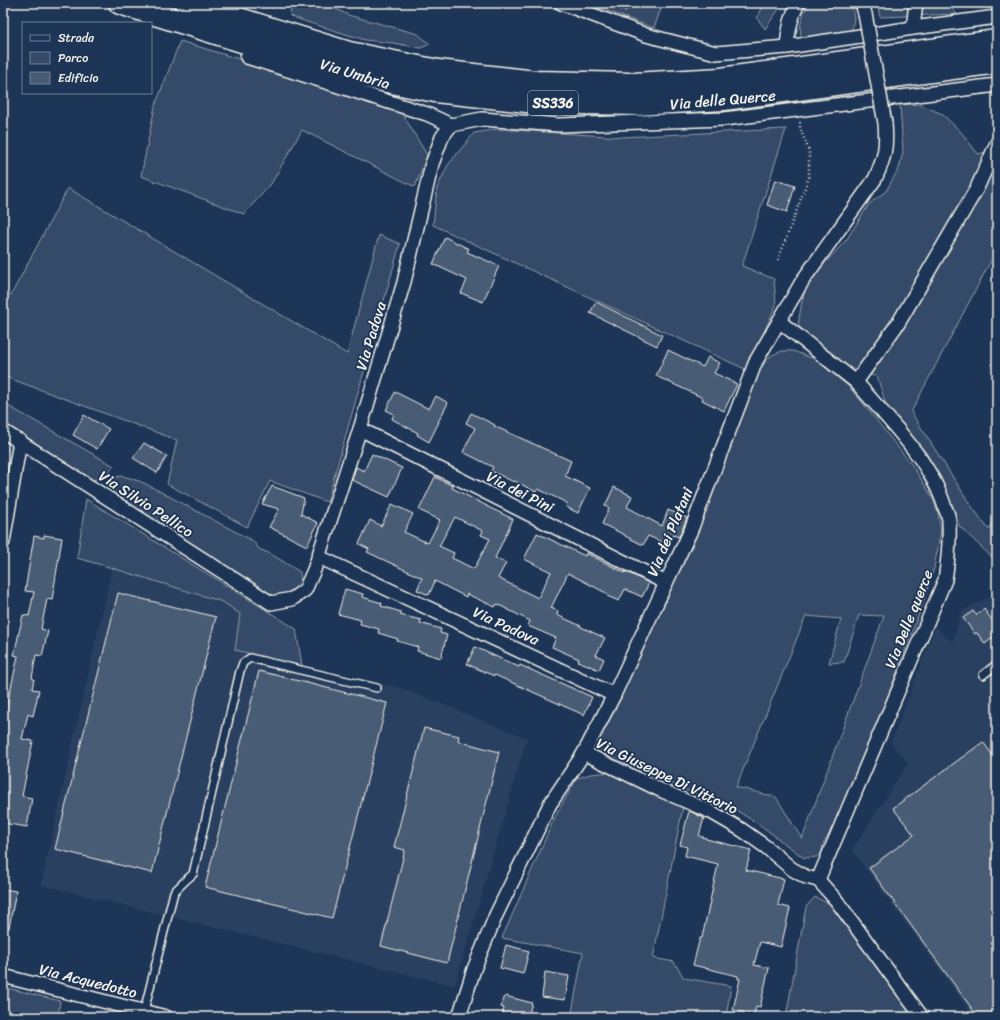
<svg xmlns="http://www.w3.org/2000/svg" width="1000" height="1020" font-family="Sriracha,sans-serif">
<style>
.built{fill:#2a4060}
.green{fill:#354a67;stroke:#949ea8;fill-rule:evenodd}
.building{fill:#485b74;stroke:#f4f1e8;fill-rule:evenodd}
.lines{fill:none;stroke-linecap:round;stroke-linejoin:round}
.lane-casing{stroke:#f4f1e8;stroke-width:10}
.street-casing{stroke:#f4f1e8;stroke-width:16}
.highway-casing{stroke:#f4f1e8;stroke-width:25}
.path{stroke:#f4f1e8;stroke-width:2.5;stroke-dasharray:1 3;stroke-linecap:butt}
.lane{stroke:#1d3557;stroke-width:7}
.street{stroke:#1d3557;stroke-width:13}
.highway{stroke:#1d3557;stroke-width:22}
.street-bridge-casing{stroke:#f4f1e8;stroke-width:16;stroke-linecap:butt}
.street-bridge{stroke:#1d3557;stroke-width:13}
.labels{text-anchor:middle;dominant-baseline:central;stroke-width:3.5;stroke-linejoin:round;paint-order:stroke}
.shield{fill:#1d3557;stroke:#b4b9bc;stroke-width:1}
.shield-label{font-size:14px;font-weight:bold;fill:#f4f1e8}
.street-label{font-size:15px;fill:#f4f1e8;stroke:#1d3557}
</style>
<rect width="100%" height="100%" fill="#1d3557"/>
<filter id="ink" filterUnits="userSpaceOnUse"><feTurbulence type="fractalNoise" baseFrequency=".025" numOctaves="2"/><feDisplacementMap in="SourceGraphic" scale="8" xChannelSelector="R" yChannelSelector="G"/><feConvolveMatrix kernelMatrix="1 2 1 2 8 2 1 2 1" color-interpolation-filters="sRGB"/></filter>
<g filter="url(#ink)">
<g class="built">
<polygon points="965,3 997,3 997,7 978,10"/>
<polygon points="112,568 223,602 240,614 235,650 404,689 527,738 455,986 41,885"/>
<polygon points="997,594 997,1017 974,1017 852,850 908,763 891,743 935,627 953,642 961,611"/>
</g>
<g class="green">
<polygon points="292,3 329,3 334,8 348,15 418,34 430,44 421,48 393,43 365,40 307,22 290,16"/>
<polygon points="586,3 663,3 654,28"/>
<polygon points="765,3 783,3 765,29 757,18"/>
<path d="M808,3H851L854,18L852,31L825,37L802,38C797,26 804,14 808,3Z"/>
<polygon points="877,3 946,3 957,14 880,17"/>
<polygon points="180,41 399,108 427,155 415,187 302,130 271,184 244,214 141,176 155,106"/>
<polygon points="919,104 942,114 961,132 978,154 997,149 997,254 995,253 911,412 938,454 970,504 989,530 997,516 997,562 959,526 954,509 941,478 925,451 907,431 895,415 887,408 877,376 852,373 813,342 798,325 802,301 807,284 825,263 847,239 869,204 886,191 899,168 903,152 900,105"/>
<polygon points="498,129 621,137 786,129 742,266 774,279 776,305 747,370 433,225 437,188 448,165 474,133"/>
<polygon points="68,188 347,354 379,235 400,244 327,502 270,481 247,527 167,484 177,440 3,376 3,291 11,295"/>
<path d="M782,351H793L817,360L849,387L861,401L889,436L912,465L932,497L938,513L941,531L934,568L921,609L872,738L833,829L824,842L821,854L817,857L804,858L760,825L734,809L686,790L606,755L597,745L696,525L759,371L770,356ZM859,615L884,616L802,839L776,797L736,787L806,616L841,619L829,663L844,662Z"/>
<path d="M3,403L114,466C109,473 101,479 93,480L3,422Z"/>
<polygon points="122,476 130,478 144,483 253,541 259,549 271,554 300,572 301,584 299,589 282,597 272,595 108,490 110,483 116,477"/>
<polygon points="86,499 279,618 296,629 302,666 235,650 240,614 223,602 112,568 77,558"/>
<polygon points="613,772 683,807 653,958 674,962 684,978 731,986 726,1017 571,1017 583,953 502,938 554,819 577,778 591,774"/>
<polygon points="815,897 834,906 898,993 909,1011 908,1017 786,1017 806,907"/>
<polygon points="3,987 60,1001 58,1017 3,1017"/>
</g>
<g class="building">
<polygon points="775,180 795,186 787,212 767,205"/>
<polygon points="445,237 469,249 467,252 499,266 483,302 461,293 467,280 433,264"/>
<polygon points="596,302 662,335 657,346 590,313"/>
<polygon points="668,350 703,367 708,357 720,363 714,373 737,384 724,411 702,400 703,398 656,376"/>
<polygon points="395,392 429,409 436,396 448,403 438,422 439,422 429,442 417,435 418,433 392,419 394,414 386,410"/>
<polygon points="471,413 495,425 494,426 571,461 565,476 590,488 578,513 566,507 567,503 538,489 536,492 515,481 514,482 491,471 493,467 463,452 475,428 466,423"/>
<polygon points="84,415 109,429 97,449 73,435"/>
<polygon points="144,443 167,456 157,473 133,458"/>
<polygon points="372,454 402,468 389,497 352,480 356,467 364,471"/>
<path d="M435,477L453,486L452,488L487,506H486L513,519L495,558L506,563L498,578L538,598L551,572L524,559L537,533L585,556L586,553L625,573V571L649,583L642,597L625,589L619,601L607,596L608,594L568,573L551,608L558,611L557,615L581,626V627L605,638L596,655L604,659L599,670L578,661L579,659L552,647L556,638L528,626L530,621L497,604L495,607L467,594L466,597L435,581L429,595L417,590L422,578L367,552L369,549L359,544L370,520L381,526L392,504L413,514L404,532L428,543L440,520L419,510ZM455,517L483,531L481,535L490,539L474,569L452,558L454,553L439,546Z"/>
<polygon points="272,486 304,498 301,514 318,523 307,546 269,527 279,509 262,504"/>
<polygon points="614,487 632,496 627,507 662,526 668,510 687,518 679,537 673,535 669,545 648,536 643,545 625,536 625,535 602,524 609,508 605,506"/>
<polygon points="44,535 62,538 52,600 47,599 41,629 48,631 42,656 36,655 32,678 34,679 32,689 39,690 33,716 28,714 22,739 33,741 22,796 32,798 27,827 3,823 3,781 8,755 3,754 3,723 18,656 14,655 23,615 29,616 34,592 25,591 34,536 44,538"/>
<polygon points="345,589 363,594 362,597 382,603 381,606 401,612 400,615 421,620 420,623 441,629 440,633 447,635 441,658 417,651 418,647 397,641 398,639 378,633 379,629 360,624 361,620 338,614"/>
<polygon points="118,593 216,617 152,873 55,849"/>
<polygon points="984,609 997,627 997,634 985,644 977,633 975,634 963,618 973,611 976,615"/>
<polygon points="475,647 519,667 520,665 592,697 584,715 495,675 494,676 467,664"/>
<polygon points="259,671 387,703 332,918 205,887"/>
<polygon points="424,728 459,736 458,741 499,752 447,963 381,946 405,850 394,847"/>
<polygon points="983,742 997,761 997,1017 978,1017 869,868 914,835 893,808"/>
<polygon points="689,811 704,818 699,836 706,838 706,839 751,850 746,870 784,879 778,905 790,908 781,947 760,942 754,965 769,968 760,1007 756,1006 754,1015 733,1010 740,979 738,979 738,976 693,965 700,938 702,938 718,864 685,856 687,847 680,845"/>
<polygon points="3,889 16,891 9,928 3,928"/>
<polygon points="506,945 529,951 523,974 500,968"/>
<polygon points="545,972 569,976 565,1000 542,997"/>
<polygon points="505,996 532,1003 528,1017 502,1017 504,1008 501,1007"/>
</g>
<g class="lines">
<defs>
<g id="lane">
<polyline points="983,675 997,664"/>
<polyline points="144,1011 174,892 186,880 193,874 240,671 243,663 250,658 377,688"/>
</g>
<g id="street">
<polyline points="561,3 646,35 716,53 787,47 913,28 997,17"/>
<polyline points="862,3 865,14"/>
<polyline points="913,28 916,3"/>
<path d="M787,47C788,31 791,17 798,3"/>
<polyline points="247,57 427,114 451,125"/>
<polyline points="451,125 482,119 559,125 724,119 997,85"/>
<polyline points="779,321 856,382 899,322 977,188 997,143"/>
<polyline points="360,429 666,583"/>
<polyline points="3,431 271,603 292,599 305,590 314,570 360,429 404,282 432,164 442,137 451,125"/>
<polyline points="3,542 20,441"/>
<polyline points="319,557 614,695"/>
<polyline points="584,753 658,789 711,812 742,830 766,847 792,869 806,877 818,880 836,900 922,1017"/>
<path d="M818,880L945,580C948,561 950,542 949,522C949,517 947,512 945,508C932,462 887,418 856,382"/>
<polyline points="3,976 166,1017"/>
<path d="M459,1017L474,969L496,915L550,804L584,753L614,695L666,583L691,530L756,361L803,280L875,179C885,157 887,147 885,123"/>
</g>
<g id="highway">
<polyline points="120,3 245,42 343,72 435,91 536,102 636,104 724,99 997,62"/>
<polyline points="187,3 349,53 438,71 536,82 633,84 721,79 997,41"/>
</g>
</defs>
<use href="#lane" class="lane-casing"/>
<use href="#street" class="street-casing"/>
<use href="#highway" class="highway-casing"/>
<g class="path">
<polyline points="606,3 627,11 630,3"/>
<polyline points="778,260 809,177 809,151 800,128 800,122"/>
</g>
<use href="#lane" class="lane"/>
<use href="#street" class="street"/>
<use href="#highway" class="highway"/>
<defs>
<polyline id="street-bridge" points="865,14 885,123"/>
</defs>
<use href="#street-bridge" class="street-bridge-casing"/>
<use href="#street-bridge" class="street-bridge"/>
</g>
</g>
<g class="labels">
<rect class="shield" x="528" y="91" width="50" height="24" rx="3"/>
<g class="shield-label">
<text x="553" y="103">SS336</text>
</g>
<g class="street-label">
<text transform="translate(355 74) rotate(17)">Via Umbria</text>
<text transform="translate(723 100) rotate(-5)">Via delle Querce</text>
<text transform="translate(371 336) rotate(-73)">Via Padova</text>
<text transform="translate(520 492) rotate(27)">Via dei Pini</text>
<text transform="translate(146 504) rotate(33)">Via Silvio Pellico</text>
<text transform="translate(670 532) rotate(-67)">Via dei Platani</text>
<text transform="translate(909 619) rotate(-68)">Via Delle querce</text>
<text transform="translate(506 626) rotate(25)">Via Padova</text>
<text transform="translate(667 776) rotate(26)">Via Giuseppe Di Vittorio</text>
<text transform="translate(88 981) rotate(14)">Via Acquedotto</text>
</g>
</g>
<rect width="1000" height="1020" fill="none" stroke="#1d3557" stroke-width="16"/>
<rect x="8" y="8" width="984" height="1004" fill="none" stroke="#f4f1e8" stroke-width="1.5" filter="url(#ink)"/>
<rect x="22" y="22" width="130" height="72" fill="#1d3557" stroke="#738091"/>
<rect x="30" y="35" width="20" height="6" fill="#1d3557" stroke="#738091"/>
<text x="58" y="42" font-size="12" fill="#f4f1e8">Strada</text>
<rect x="30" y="52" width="20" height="12" fill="#354a67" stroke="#738091"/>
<text x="58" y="62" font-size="12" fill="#f4f1e8">Parco</text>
<rect x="30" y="72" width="20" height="12" fill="#485b74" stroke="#738091"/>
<text x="58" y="82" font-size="12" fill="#f4f1e8">Edificio</text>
</svg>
